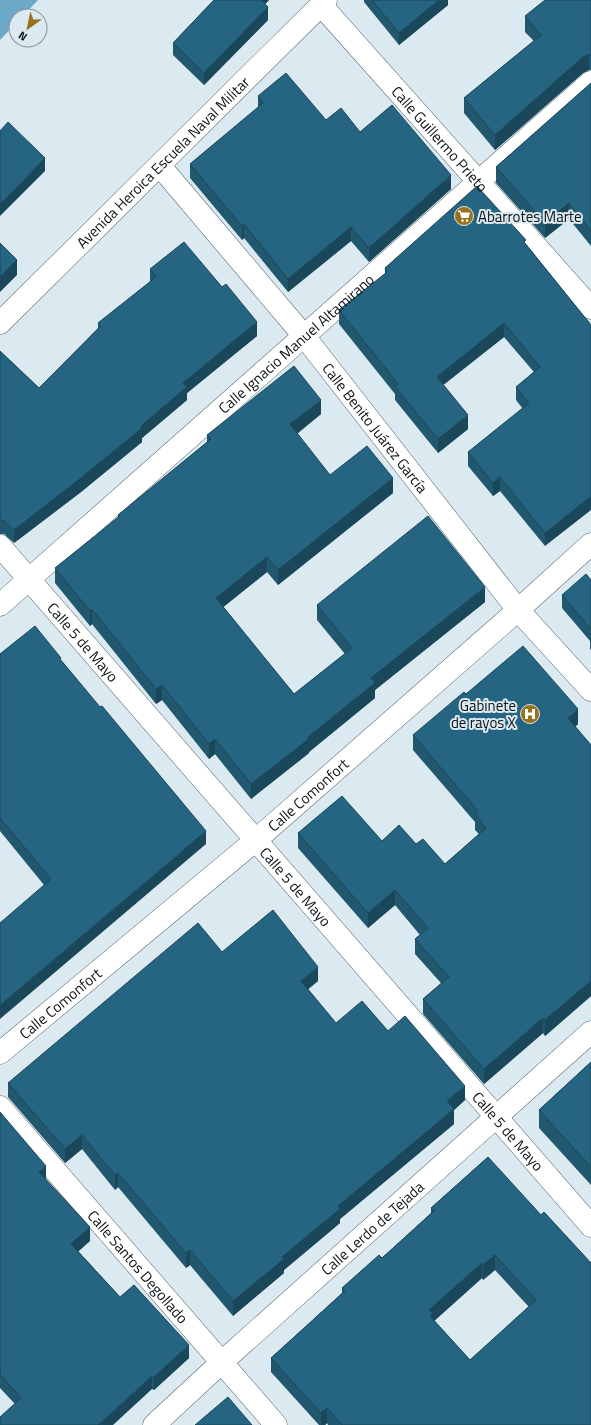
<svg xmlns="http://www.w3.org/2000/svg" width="591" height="1425" font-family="'Titillium Web',sans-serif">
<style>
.water{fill:#6ca9c8}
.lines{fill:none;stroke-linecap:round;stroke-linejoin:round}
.street-casing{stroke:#5a656c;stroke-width:23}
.secondary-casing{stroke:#5a656c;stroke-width:23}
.street{stroke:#fff;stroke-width:22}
.secondary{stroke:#fff;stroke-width:22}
.wall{fill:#21576f;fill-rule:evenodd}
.shaded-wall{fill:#1b475a}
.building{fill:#266581;stroke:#1b475a;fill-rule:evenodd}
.labels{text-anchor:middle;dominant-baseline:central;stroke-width:4;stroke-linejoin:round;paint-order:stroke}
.street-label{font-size:15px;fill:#0d1214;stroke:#dbe9f0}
.poi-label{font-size:15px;fill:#0d1214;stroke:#dbe9f0;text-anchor:start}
</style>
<rect width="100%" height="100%" fill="#dbe9f0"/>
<polygon class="water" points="0,0 38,0 23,16 16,16 16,23 0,40"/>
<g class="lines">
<defs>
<g id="street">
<path id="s1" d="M321,5L591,308"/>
<path id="s2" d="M160,166L304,336L518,610L591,690"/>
<path id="s3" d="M0,546L591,1226"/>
<path id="s4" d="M0,605L591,82"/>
<path id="s5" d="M0,1053L256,840L518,610L591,544"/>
<path id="s6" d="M0,1107L276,1425"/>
<path id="s7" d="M154,1425L222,1362L591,1032"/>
</g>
<g id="secondary">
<path id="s8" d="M0,323L326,0"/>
</g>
</defs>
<use href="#street" class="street-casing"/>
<use href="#secondary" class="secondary-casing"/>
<use href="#street" class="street"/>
<use href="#secondary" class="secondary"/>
</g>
<g class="wall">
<polygon points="214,0 269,0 265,4 268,20 204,85 173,55 173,43"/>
<polygon points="364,0 448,0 448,5 399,45 364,2"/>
<polygon points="591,0 591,70 589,70 583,73 495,150 464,113 464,98 534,41 525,32 525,16"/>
<polygon points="591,83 591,246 569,219 545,238 496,183 496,167"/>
<polygon points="258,96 360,132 451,189 369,262 351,241 288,292 244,238 242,240 190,178 190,164 258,108"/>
<polygon points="526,244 591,325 545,546 500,491 493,496 468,466 468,452 523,409 516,400 516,387 534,372 504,337 443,385 468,429 438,453 395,400 395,394 339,324 339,310 385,274 385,268"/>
<polygon points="150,269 257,336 187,393 187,400 142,438 142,442 81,492 14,543 4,534 0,534 0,351 39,388 98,328 98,323 150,282"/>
<polygon points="321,414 297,434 330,475 393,493 278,585 267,572 223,607 294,694 345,654 317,620 317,605 485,602 375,690 375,698 309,752 309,753 251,799 215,754 209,759 162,700 156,704 92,624 90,626 55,583 55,568 118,517 118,515 207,442 207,435"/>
<polygon points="591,580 591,650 590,649 590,641 562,608 562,595"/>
<polygon points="0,654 61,661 206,844 44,885 0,831"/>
<polygon points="466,694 578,724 575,727 591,745 591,996 545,1036 543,1033 484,1084 423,1014 423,999 441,983 415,954 415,939 420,935 395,905 368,928 298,848 298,833 416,844 445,864 479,834 475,830 475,822 413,750 413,735"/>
<polygon points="222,952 318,981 308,989 336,1023 388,1031 465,1100 454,1110 454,1124 340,1219 340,1223 284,1270 284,1273 233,1316 190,1265 186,1268 118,1187 115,1190 82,1149 65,1163 8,1097 8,1083"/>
<polygon points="591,1062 591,1185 539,1128 539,1110"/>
<polygon points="0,1112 46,1179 90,1241 78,1251 120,1297 189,1358 154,1390 152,1389 15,1404 0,1388"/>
<path d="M488,1157L591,1425H328L327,1423L325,1425H319L271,1372V1358L342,1293V1288L382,1258L431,1213V1208ZM495,1270L529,1307L470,1360L434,1321L482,1278L483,1280Z"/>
</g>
<g class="shaded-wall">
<polygon points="259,0 269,0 259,10"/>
<polygon points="439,0 448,0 448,5 399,45 399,33"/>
<polygon points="268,7 268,20 204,85 204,73"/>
<polygon points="589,54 589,70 583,73 495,150 495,135 583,57"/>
<polygon points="45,158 45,171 0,216 0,204"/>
<polygon points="451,175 451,189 369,262 369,248"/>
<polygon points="569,203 569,219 545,238 545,223"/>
<polygon points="244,224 244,238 242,240 242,226"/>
<polygon points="351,227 351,241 288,292 288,279"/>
<polygon points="17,260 17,275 0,292 0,277"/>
<polygon points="257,322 257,336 187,393 187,400 142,438 142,442 81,492 14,543 14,530 141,426 183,383"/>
<polygon points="504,323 504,337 437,390 437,377"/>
<polygon points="321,400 321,414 290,439 290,424"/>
<polygon points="468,415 468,429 438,453 438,439"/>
<polygon points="500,477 500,491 493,496 493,483"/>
<polygon points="393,478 393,493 278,585 278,570"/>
<polygon points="591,496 591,510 545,546 545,533"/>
<polygon points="267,557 267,572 216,613 216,598"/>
<polygon points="485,587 485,602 375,690 375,698 309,752 309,753 251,799 251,784 308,737 371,678"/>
<polygon points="92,609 92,624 90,626 90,611"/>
<polygon points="162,685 162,700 156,704 156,689"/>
<polygon points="578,709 578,724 568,733 568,718"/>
<polygon points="215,739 215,754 209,759 209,744"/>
<polygon points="206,831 206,844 0,1019 0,1005"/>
<polygon points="395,890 395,905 368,928 368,913"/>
<polygon points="318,967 318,981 301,995 301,981"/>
<polygon points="591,981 591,996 545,1036 545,1020"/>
<polygon points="543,1018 543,1033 484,1084 484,1069"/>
<polygon points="465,1086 465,1100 454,1110 454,1124 340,1219 340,1223 284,1270 284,1273 233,1316 233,1301 338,1206 447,1101"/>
<polygon points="82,1135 82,1149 65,1163 65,1149"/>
<polygon points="46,1166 46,1179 39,1172"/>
<polygon points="118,1173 118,1187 115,1190 115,1175"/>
<polygon points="90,1227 90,1241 71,1258 71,1244"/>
<polygon points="190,1250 190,1265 186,1268 186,1253"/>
<polygon points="495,1255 495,1270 483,1280 483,1265"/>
<polygon points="482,1263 482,1278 433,1322 433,1329 429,1310"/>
<polygon points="189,1345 189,1358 154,1390 154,1377"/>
<polygon points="152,1376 152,1389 113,1425 98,1425"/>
<polygon points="327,1408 327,1423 325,1425 321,1425 321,1413"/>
</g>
<g class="building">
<polygon points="214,0 261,0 268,7 204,73 173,43"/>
<polygon points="372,0 439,0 399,33"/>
<polygon points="545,0 591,0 591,55 589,54 583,57 495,135 464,98 541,35 525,16"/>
<polygon points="286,73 326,120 341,108 360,132 392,105 451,175 369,248 351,227 288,279 244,224 242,226 190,164 263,103 258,96"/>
<polygon points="591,83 591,231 569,203 545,223 496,167"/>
<polygon points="8,122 45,158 0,204 0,131"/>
<polygon points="477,186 526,240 524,242 591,325 591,496 545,533 500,477 493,483 468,452 529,403 516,387 540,367 504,323 437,377 468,415 438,439 395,387 398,384 339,310 387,272 385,268"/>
<polygon points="184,242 222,287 226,284 257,322 183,383 187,387 141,426 142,428 81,478 14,530 4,521 0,520 0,351 39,388 101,326 98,323 156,277 150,269"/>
<polygon points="0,243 17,260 0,277"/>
<polygon points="294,366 321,400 290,424 330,475 367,446 393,478 278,570 267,557 216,598 294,694 352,648 317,605 428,516 485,587 371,678 375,683 308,737 309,739 251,784 215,739 209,744 162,685 156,689 92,609 90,611 55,568 120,516 118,515 211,439 207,435"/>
<polygon points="586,574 591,580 591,629 562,595"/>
<polygon points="35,626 61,658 60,659 100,707 102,706 206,831 0,1005 0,923 51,879 0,818 0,654"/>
<polygon points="523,646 578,709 568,718 591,745 591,981 545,1020 543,1018 484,1069 423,999 449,977 415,939 428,928 395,890 368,913 298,833 342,796 382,841 399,825 416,844 423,839 445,864 486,828 475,814 478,811 413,735 464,692 466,694"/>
<polygon points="273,910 318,967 301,981 336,1023 362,1001 388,1031 405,1016 465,1086 447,1101 454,1109 338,1206 340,1209 282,1257 284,1259 233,1301 190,1250 186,1253 118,1173 115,1175 82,1135 65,1149 8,1083 198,923 222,952"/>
<polygon points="591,1062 591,1167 539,1110"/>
<polygon points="0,1112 46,1166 39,1172 90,1227 71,1244 120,1297 134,1285 189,1345 154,1377 152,1376 98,1425 0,1425 0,1417 21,1398 0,1374 0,1371 1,1371 0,1370"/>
<path d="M488,1157L541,1215L544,1212L591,1263V1425H342L327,1408L321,1413L271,1358L345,1291L342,1288L379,1255L382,1258L434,1211L431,1208ZM495,1255L536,1300L470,1360L430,1316L433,1314L429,1310L482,1263L483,1265Z"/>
<polygon points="228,1397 252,1425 195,1425"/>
</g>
<defs>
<symbol id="supermarket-disc" viewBox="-11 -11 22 22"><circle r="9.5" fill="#99721e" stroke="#dbe9f0"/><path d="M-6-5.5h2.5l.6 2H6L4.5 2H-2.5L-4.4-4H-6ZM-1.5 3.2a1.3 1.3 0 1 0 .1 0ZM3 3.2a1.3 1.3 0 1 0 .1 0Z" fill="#fff"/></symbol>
<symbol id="hospital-disc" viewBox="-11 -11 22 22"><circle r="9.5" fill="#99721e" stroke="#dbe9f0"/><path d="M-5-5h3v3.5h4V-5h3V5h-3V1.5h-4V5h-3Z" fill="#fff"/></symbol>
</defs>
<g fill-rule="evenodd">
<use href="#supermarket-disc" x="453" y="205" width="22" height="22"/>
<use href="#hospital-disc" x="519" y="703" width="22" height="22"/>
</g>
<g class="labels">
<g class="street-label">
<text stroke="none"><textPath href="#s1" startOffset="179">Calle Guillermo Prieto</textPath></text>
<text stroke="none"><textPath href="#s8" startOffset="229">Avenida Heroica Escuela Naval Militar</textPath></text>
<text stroke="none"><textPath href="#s4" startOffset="395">Calle Ignacio Manuel Altamirano</textPath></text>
<text stroke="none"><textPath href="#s2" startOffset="339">Calle Benito Juárez García</textPath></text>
<text stroke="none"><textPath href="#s3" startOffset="127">Calle 5 de Mayo</textPath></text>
<text stroke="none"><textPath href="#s5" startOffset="402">Calle Comonfort</textPath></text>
<text stroke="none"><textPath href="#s3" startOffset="451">Calle 5 de Mayo</textPath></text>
<text stroke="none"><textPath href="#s5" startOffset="78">Calle Comonfort</textPath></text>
<text stroke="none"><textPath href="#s3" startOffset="775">Calle 5 de Mayo</textPath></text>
<text stroke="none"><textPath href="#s7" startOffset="294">Calle Lerdo de Tejada</textPath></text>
<text stroke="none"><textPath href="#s6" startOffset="211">Calle Santos Degollado</textPath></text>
</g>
<g class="poi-label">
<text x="478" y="216">Abarrotes Marte</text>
<text x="516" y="705" text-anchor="end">Gabinete<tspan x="516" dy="17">de rayos X</tspan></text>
</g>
</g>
<g transform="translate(28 28) rotate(213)"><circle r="19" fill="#dbe9f0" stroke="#899398"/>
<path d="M0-3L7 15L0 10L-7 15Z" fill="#99721e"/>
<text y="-6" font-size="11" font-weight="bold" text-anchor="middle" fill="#0d1214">N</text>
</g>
</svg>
